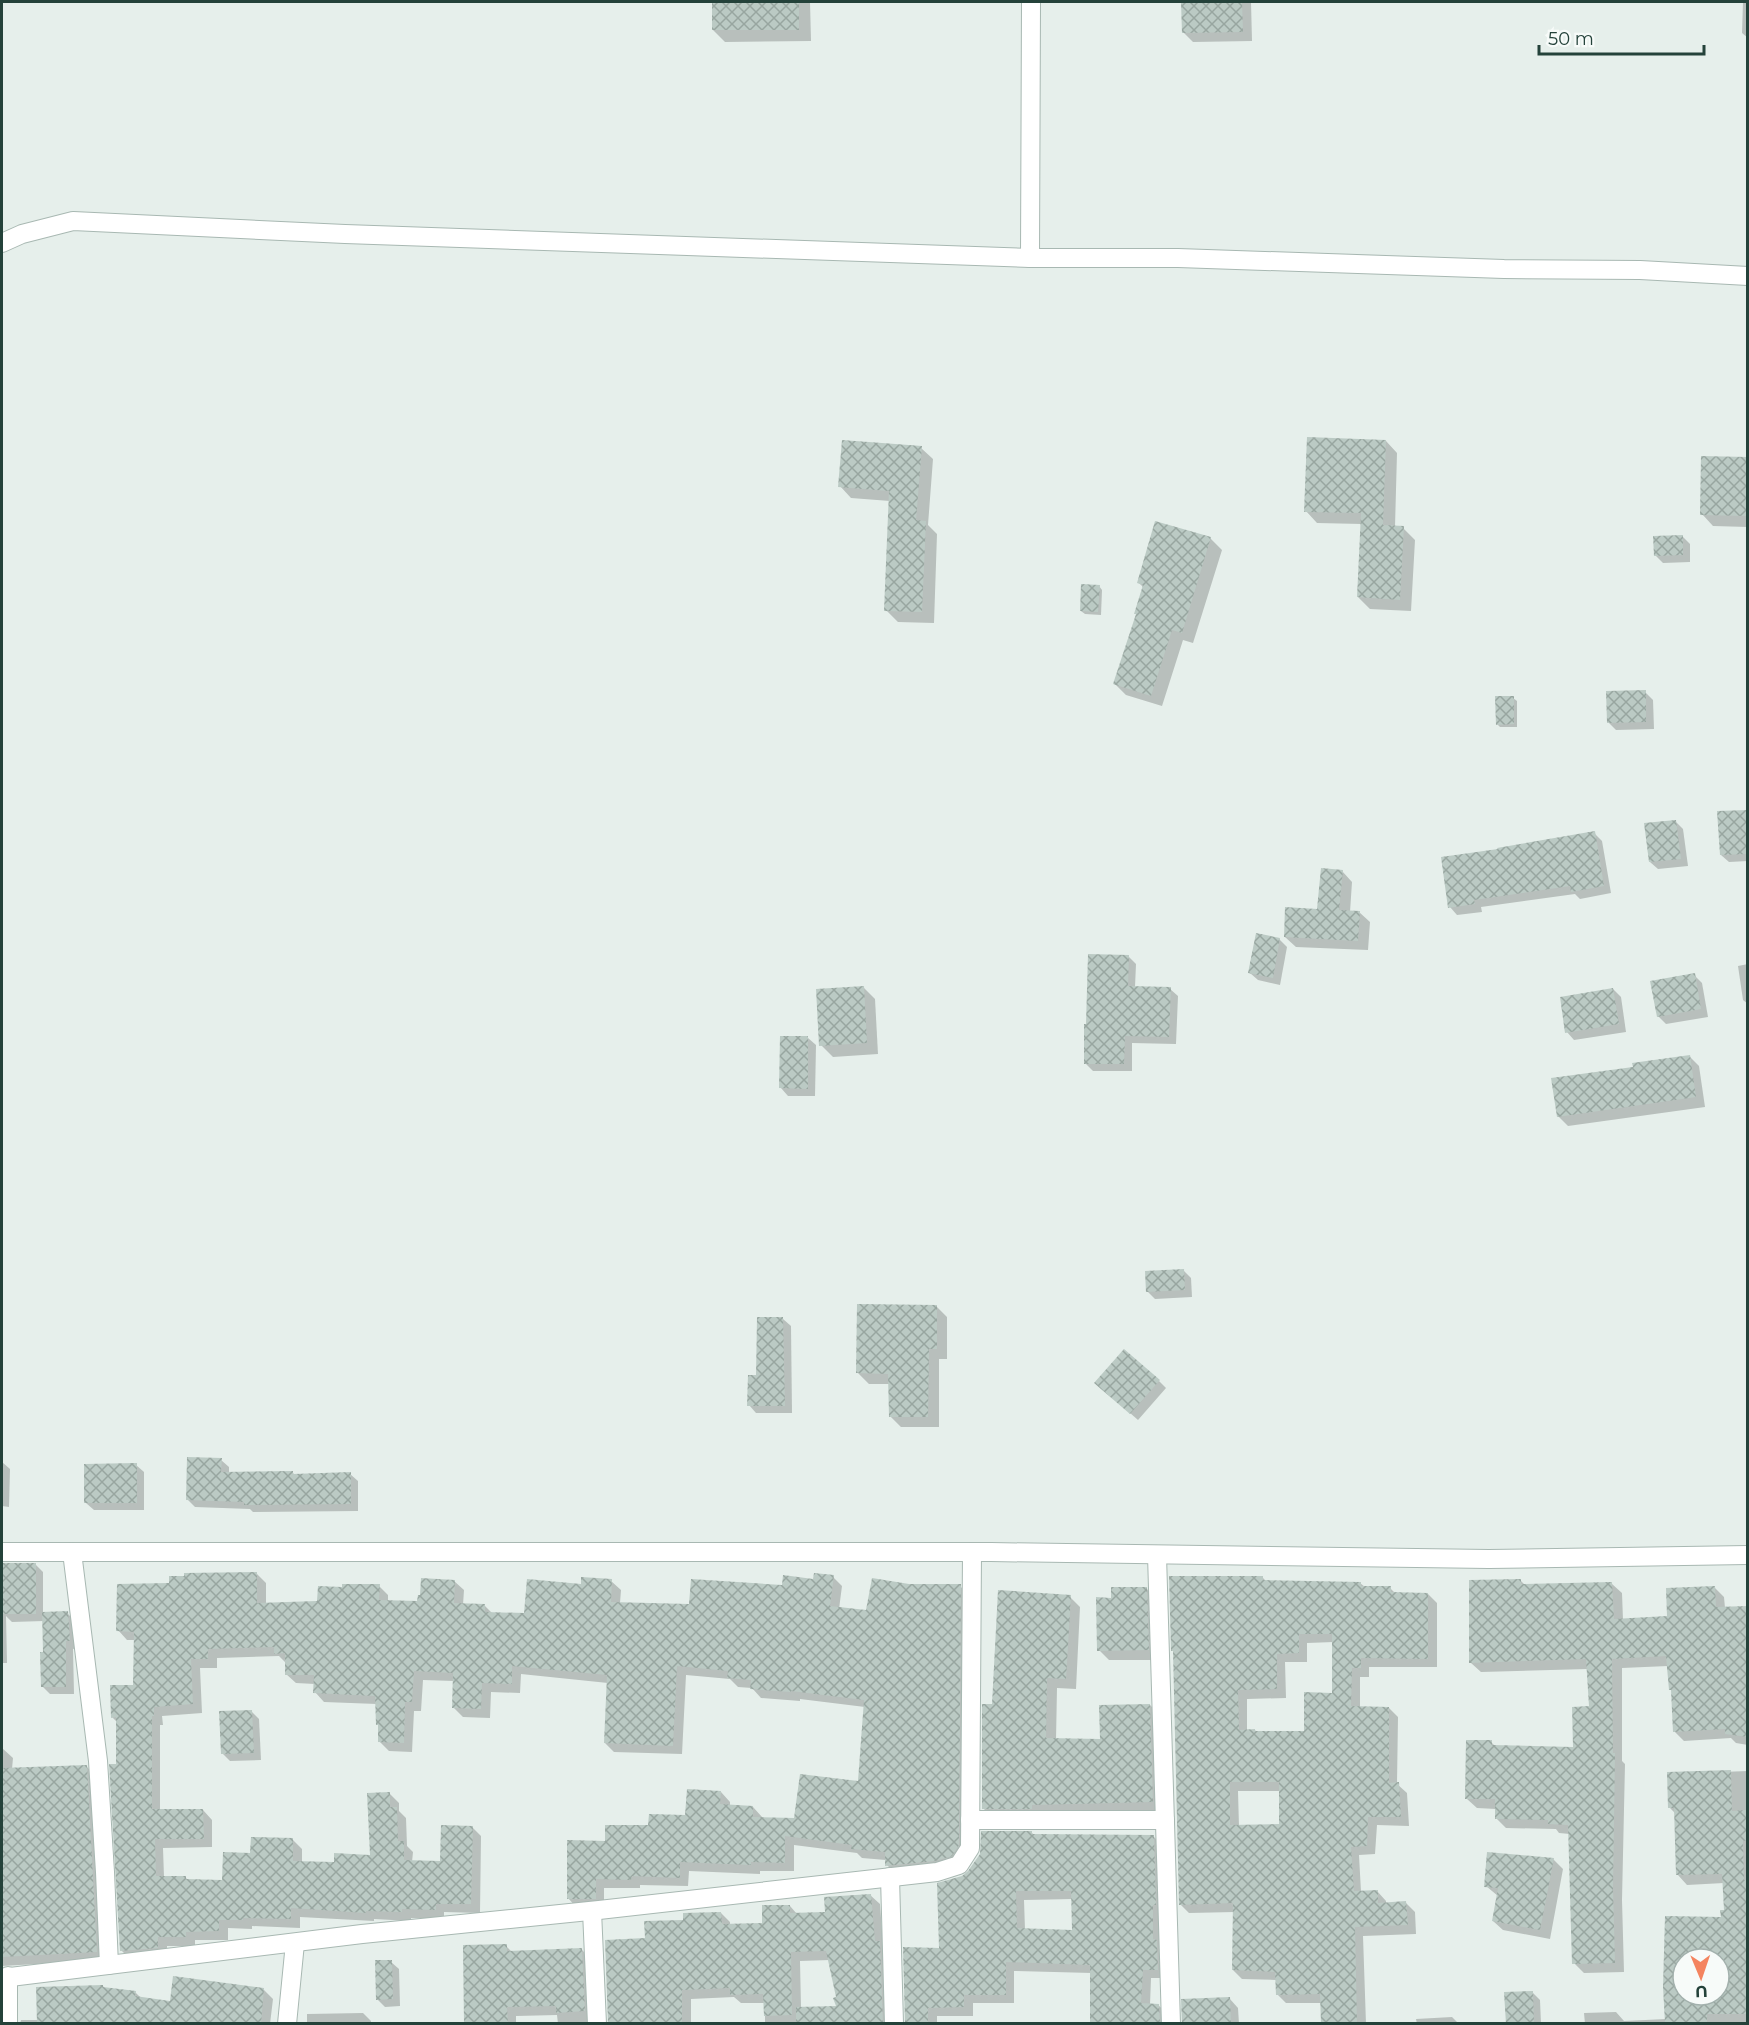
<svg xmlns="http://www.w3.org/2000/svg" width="1749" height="2025" font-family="Montserrat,sans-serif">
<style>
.shadow{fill:#0003;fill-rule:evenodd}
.building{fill:url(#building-cross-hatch);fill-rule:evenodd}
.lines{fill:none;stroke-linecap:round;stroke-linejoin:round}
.street-casing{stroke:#a8b8b2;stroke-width:20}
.street{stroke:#fff;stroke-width:18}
</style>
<defs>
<pattern id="building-cross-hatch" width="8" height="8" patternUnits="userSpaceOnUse" patternTransform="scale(1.5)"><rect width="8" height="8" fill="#bbcac4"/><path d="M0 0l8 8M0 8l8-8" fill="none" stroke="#98a6a0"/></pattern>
</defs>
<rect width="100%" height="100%" fill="#e6efeb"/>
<g class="shadow">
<polygon points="713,2 810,2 811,41 725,42 713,30"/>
<polygon points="1183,2 1251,2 1252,41 1193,42 1183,32"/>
<polygon points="1743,2 1748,2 1748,38 1742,33"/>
<polygon points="1386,441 1397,453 1395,527 1403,528 1415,540 1411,611 1370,609 1358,597 1362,524 1317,523 1306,511"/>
<polygon points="921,448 933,459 928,525 937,534 934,623 898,622 886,610 890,501 851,498 840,486"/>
<polygon points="1748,458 1748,527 1713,526 1702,514"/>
<polygon points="1156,523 1211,539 1222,550 1193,643 1183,640 1162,706 1126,695 1115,684 1137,615 1143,587 1139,583"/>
<polygon points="1682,536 1690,544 1690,562 1663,563 1655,555"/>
<polygon points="1099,586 1102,590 1101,615 1085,614 1081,611"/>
<polygon points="1645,692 1653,700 1654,729 1616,730 1608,722"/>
<polygon points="1513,698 1517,701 1517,727 1500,727 1497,724"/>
<polygon points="1748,811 1748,861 1729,862 1721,855"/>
<polygon points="1675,821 1683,829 1688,866 1658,869 1650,862"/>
<polygon points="1594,833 1602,841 1611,893 1580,899 1575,894 1481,907 1482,912 1457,915 1450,907 1499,851"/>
<polygon points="1342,871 1352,882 1350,912 1359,912 1370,922 1368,950 1296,947 1285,937 1318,910"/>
<polygon points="1280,940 1287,947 1280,985 1258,980 1250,973"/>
<polygon points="1128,956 1136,964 1135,987 1170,989 1178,996 1176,1044 1132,1043 1132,1071 1093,1071 1085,1063 1088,1025"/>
<polygon points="1748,964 1748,1004 1743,1000 1738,966"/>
<polygon points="1694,975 1702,983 1708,1017 1666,1024 1658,1016"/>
<polygon points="863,987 875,999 878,1054 833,1057 821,1045"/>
<polygon points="1613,989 1621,997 1626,1032 1574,1040 1567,1032"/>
<polygon points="808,1038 816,1045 815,1096 788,1096 781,1088"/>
<polygon points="1689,1056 1699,1066 1705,1107 1568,1126 1558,1116"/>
<polygon points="1183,1270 1191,1278 1192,1297 1155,1299 1147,1291"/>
<polygon points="936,1306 947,1317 947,1359 939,1359 939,1427 901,1427 890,1416 890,1384 869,1384 858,1373"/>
<polygon points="783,1319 791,1326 792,1413 756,1413 749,1405"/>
<polygon points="1159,1381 1166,1388 1138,1420 1104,1390"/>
<polygon points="221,1460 229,1467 229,1474 293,1473 295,1475 350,1474 358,1481 358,1511 253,1512 250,1509 195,1507 187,1499"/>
<polygon points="2,1462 10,1469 9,1507 2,1506"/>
<polygon points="136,1465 144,1472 144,1510 94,1510 86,1503"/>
<polygon points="4,1565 36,1565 43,1572 43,1613 67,1613 75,1621 77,1648 73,1649 74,1694 50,1694 42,1686 44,1621 12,1622 6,1616 7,1663 2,1663"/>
<polygon points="257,1574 266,1583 266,1605 319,1603 344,1589 379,1586 388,1595 388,1602 419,1602 454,1581 464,1590 463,1605 485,1606 492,1613 525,1615 582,1586 611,1581 621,1590 620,1603 690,1606 833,1577 842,1586 839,1609 867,1612 909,1586 960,1586 969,1595 967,1854 896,1874 887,1865 886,1860 862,1858 857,1853 794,1845 794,1871 760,1871 760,1874 689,1871 688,1886 640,1885 640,1888 604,1888 604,1908 577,1908 568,1898 606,1842 687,1817 721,1792 730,1802 730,1806 753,1807 762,1817 762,1819 795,1820 859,1783 865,1707 800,1699 800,1701 761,1698 752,1688 738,1687 730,1679 686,1675 682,1754 614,1752 605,1743 608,1683 521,1674 520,1693 491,1692 490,1718 463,1717 453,1707 454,1681 423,1680 421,1711 414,1711 412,1752 389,1751 379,1741 377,1704 324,1702 315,1692 315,1684 296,1683 286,1674 285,1662 279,1656 217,1658 217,1668 200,1668 202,1713 162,1716 163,1725 160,1725 160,1811 203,1810 212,1820 212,1847 163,1848 164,1877 185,1877 189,1881 224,1881 252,1854 293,1840 302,1849 302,1862 336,1864 372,1856 389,1793 399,1803 399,1811 406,1818 407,1846 413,1852 412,1862 442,1862 472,1827 481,1836 480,1913 444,1912 444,1919 411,1918 411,1921 374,1919 374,1921 300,1917 300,1928 252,1926 252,1929 228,1928 228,1940 195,1940 195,1946 167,1946 167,1956 130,1959 121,1950 117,1722 112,1717 134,1686 135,1640 127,1640 118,1630 170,1585"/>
<path d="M1263,1578L1266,1581L1360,1583L1365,1587L1390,1588L1396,1594H1428L1437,1603V1667H1369V1677H1360V1708H1389L1398,1717L1397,1784L1407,1793L1409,1826L1377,1825L1375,1854L1359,1855L1361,1892L1377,1891L1386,1901V1904L1406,1903L1415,1912L1416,1934L1363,1936L1366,2024H1323L1322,2003H1286L1277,1994V1980L1242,1979L1233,1970L1235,1912L1189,1913L1180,1904ZM1334,1642V1695L1305,1732L1257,1733L1255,1730L1247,1731V1699L1286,1698L1285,1662H1307V1643ZM1238,1791H1280V1826L1239,1827Z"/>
<polygon points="1521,1581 1526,1586 1612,1584 1622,1593 1623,1620 1669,1617 1714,1587 1724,1597 1725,1608 1748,1607 1748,1745 1736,1743 1731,1738 1684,1741 1674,1731 1672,1691 1668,1666 1622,1668 1622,1761 1625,1764 1622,1900 1624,1972 1584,1973 1574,1963 1570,1834 1559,1833 1556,1829 1506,1828 1496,1818 1496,1809 1477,1808 1467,1799 1491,1742 1496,1747 1574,1749 1590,1708 1588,1669 1481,1672 1471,1663"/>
<polygon points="1146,1588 1156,1599 1158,1660 1109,1660 1099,1650 1113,1599"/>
<polygon points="1070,1597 1080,1607 1076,1689 1057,1688 1056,1740 1102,1740 1150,1705 1160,1715 1163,1811 993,1818 983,1808"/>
<polygon points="251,1711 259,1719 261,1760 230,1761 222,1753"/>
<polygon points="2,1748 13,1758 12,1769 86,1766 95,1775 106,1960 2,1966"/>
<path d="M1748,1771V2023L1585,2024L1584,2013L1616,2012L1624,2021L1666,2019V1918H1722L1725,1911L1724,1883L1687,1885L1678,1875L1675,1813L1670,1808L1668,1774ZM1683,1959H1719V1995H1683Z"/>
<path d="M1032,1833L1035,1836H1153L1163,1846L1167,1978H1151L1150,2005H1158L1168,2014L1169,2024H1091L1092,1973L1014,1971V2003H973V2016H937V2024H907L941,1949L963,1877ZM1073,1899L1074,1931L1025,1930L1024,1900Z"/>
<polygon points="1553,1859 1563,1869 1550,1939 1503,1930 1493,1921 1498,1896 1486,1886"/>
<path d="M870,1895L880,1904L883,1945L889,1951L891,2024H765V2003H741L734,1997L691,1999V2024H610L647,1940L685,1921L721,1913L730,1922V1925L763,1924L790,1906L797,1914L827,1913ZM830,1960L838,1997V2008H801L800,1961Z"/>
<polygon points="506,1946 513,1953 582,1950 591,1959 594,2024 558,2024 557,2015 516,2016 516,2024 466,2024"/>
<polygon points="391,1962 399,1969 400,2006 385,2007 377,1999"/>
<polygon points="103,1986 105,1989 135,1992 142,1999 171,2002 264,1990 273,1999 270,2024 20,2024 21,2020 39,2020"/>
<polygon points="1533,1993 1540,2000 1541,2024 1507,2024"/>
<polygon points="1229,1998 1238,2008 1239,2024 1182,2024"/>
<polygon points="363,2013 371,2021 371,2024 307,2024 307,2014"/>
<polygon points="1452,2017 1459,2024 1417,2024 1416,2019"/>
</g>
<g class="building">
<rect x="712" y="2" width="87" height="28"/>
<polygon points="1181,2 1242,2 1243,32 1182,33"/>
<polygon points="1307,437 1386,440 1383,525 1404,526 1400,600 1357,597 1361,513 1304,512"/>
<polygon points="842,440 922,446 916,520 926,521 922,612 884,611 889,491 838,487"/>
<polygon points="1701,456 1748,457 1748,516 1700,515"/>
<polygon points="1155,521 1211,537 1182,633 1172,630 1151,696 1113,684 1136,614 1134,614 1143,585 1137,583"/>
<polygon points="1683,535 1683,555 1654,556 1653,536"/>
<polygon points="1081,584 1100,585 1098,612 1080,611"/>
<polygon points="1646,690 1646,722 1607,723 1606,691"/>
<polygon points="1495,696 1514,696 1514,724 1496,725"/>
<polygon points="1748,810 1748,854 1720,855 1717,811"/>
<polygon points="1676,820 1681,859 1649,862 1644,823"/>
<polygon points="1595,831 1604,886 1571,892 1570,886 1474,900 1475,904 1448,908 1441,857 1498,849 1497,848"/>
<polygon points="1321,868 1343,870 1339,910 1360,911 1358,941 1284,937 1285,907 1317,909"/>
<polygon points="1256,933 1280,938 1273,978 1248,973"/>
<polygon points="1088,954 1129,955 1128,986 1171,987 1169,1037 1125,1036 1124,1064 1084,1064 1084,1024 1086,1024"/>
<polygon points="1695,973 1701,1009 1657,1017 1650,981"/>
<polygon points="864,986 867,1043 819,1046 816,989"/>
<polygon points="1613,988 1619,1024 1565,1033 1560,997"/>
<polygon points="780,1036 808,1036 808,1089 779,1088"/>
<polygon points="1690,1055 1696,1097 1557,1117 1551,1078 1633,1067 1632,1063"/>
<polygon points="1184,1269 1185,1290 1146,1292 1145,1271"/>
<polygon points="857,1304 937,1305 937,1349 929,1349 928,1417 889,1417 888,1374 856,1373"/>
<polygon points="757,1317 783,1317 785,1406 747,1406 748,1375 756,1375"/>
<polygon points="1124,1349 1160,1380 1130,1414 1094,1383"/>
<polygon points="187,1457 222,1458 221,1472 293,1471 293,1474 351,1472 351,1504 244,1505 244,1502 186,1500"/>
<polygon points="137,1463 137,1503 84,1503 84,1464"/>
<polygon points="3,1563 36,1563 36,1614 2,1614"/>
<polygon points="257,1572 257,1603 317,1601 318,1586 342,1587 342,1584 380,1584 379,1600 417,1601 418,1595 420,1595 421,1578 455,1580 454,1603 485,1604 485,1612 524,1613 527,1579 581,1584 581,1577 612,1579 611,1602 689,1604 691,1579 782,1585 783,1575 813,1579 814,1573 834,1575 830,1606 866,1610 872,1578 909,1584 961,1584 959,1845 952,1856 935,1861 885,1866 885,1852 851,1849 852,1845 785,1836 785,1863 751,1862 751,1865 680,1862 680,1878 632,1876 631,1880 596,1879 596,1899 567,1899 567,1840 605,1841 605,1825 648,1825 649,1814 685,1815 687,1789 721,1791 720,1804 753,1806 753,1817 794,1818 800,1774 858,1781 864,1700 791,1691 791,1692 750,1689 751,1680 727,1678 728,1671 677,1666 673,1746 604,1743 607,1675 512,1666 512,1684 482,1683 481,1709 452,1708 453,1673 414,1671 412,1702 405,1702 404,1743 378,1742 378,1725 376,1725 375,1696 313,1693 314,1675 285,1675 285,1653 274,1654 274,1647 208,1649 208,1659 191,1659 193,1704 154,1707 154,1716 152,1716 152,1809 203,1809 204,1839 155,1839 156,1876 186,1876 186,1879 222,1880 223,1852 250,1853 251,1837 293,1838 293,1861 334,1862 334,1853 370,1855 367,1793 390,1792 390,1807 397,1807 398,1841 404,1841 404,1860 440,1861 441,1825 473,1826 471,1904 436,1904 436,1910 402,1909 402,1912 366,1911 366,1913 291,1908 291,1919 243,1918 243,1920 219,1920 219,1931 186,1932 186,1937 158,1937 158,1948 120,1951 109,1764 116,1764 116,1717 111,1718 110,1685 133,1685 134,1632 116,1631 117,1584 169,1583 169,1576 184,1576 184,1573"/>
<path d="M1169,1576H1263V1580L1361,1582V1586H1391V1592L1428,1593V1659L1361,1658V1668H1352L1351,1706L1389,1707V1783L1399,1782L1401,1817H1368L1367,1846L1351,1847L1354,1891L1378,1890V1903L1406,1901L1408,1925L1355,1927L1357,2024H1321L1320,1994L1276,1995L1275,1972L1232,1970L1233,1903L1179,1905L1173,1651H1171ZM1299,1634H1332V1693L1304,1692V1731H1255V1729L1239,1730L1238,1690L1277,1689V1654L1299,1653ZM1230,1782H1279V1824L1230,1825Z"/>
<polygon points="1521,1579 1521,1584 1612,1582 1614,1619 1667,1616 1666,1588 1715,1586 1716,1607 1748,1606 1748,1737 1725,1734 1725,1729 1673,1732 1671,1690 1669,1690 1666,1656 1612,1659 1613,1753 1615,1753 1613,1889 1615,1963 1572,1964 1568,1825 1548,1824 1548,1820 1495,1819 1495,1799 1465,1799 1466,1740 1492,1740 1492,1745 1573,1747 1572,1707 1589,1706 1586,1659 1469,1663 1469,1580"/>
<polygon points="1111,1587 1147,1587 1149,1650 1097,1651 1096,1597 1111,1598"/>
<polygon points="998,1590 1071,1595 1066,1679 1047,1678 1046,1738 1100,1739 1099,1705 1150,1704 1153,1802 1032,1805 1032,1809 982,1809 982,1704 992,1704"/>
<polygon points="68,1611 70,1641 66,1641 66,1687 41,1687 40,1652 43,1652 42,1612"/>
<polygon points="252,1710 254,1753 221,1754 219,1711"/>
<polygon points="87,1765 97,1952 2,1957 2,1768"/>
<path d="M1731,1770L1732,1811L1746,1810L1748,1840L1743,1841L1744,1880H1748V2014H1707V2022L1665,2023L1663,1987L1665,1916L1721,1917L1720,1910H1724L1722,1874L1676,1875L1674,1808H1668L1667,1772ZM1683,1959H1721L1722,1995H1683Z"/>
<path d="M981,1831H1032V1834L1154,1835L1156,1905H1153V1939L1157,1940L1158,1970H1143L1141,2003L1159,2004L1160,2024H1090V1965L1006,1962V1995H964V2007L928,2008V2024H905L903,1947L939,1948L937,1883L962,1876L968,1871L980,1854ZM1016,1891H1071L1072,1930L1017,1928Z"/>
<polygon points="1487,1852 1554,1858 1540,1930 1492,1921 1498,1888 1484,1887"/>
<polygon points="871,1894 875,1941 880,1941 883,2024 796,2024 796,2007 836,2006 833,1998 836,1997 826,1951 791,1952 792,2015 764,2016 763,1994 730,1995 730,1988 682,1990 682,2024 608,2024 605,1940 645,1938 644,1921 683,1920 683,1913 721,1912 722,1924 762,1923 762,1905 790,1905 790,1913 825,1912 824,1897"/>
<polygon points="507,1944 507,1951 582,1948 585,2011 556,2013 556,2006 507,2007 508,2024 464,2024 463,1945"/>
<polygon points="375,1960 392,1960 393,1999 376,2000"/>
<polygon points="173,1976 264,1988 261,2024 37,2024 36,1987 103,1985 103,1987 136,1991 135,1996 170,2001"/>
<polygon points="1533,1991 1534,2024 1506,2024 1504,1992"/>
<polygon points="1230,1997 1231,2024 1182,2024 1181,1999"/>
</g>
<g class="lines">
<defs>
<g id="street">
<polyline points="2,243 22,234 73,221 345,234 1030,258 1178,258 1504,269 1640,270 1748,276"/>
<polyline points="1030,258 1031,2"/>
<polyline points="2,1552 991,1552 1489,1559 1748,1555"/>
<polyline points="72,1552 98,1761 105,1872 109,1965"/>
<polyline points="1157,1555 1171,2024"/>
<polyline points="970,1820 1165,1820"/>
<polyline points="890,1877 894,2024"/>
<polyline points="592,1911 597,2024"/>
<polyline points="8,1976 8,2024"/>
<polyline points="2,1978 362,1934 599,1910 937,1872 959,1865 970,1848 972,1552"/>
<polyline points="287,2024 295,1943"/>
</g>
</defs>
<use href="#street" class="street-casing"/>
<use href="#street" class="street"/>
</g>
<rect width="1749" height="2025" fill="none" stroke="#24423a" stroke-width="6"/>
<g transform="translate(1701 1977) rotate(178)"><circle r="28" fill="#f7fbf9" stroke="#a3b1ad" stroke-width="1.5"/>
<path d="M0-4.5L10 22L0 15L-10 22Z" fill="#f4845f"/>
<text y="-9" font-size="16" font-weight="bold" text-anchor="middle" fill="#24423a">U</text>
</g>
<path d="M1539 45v9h165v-9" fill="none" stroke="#24423a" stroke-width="3"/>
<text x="1548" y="45" font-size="18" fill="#24423a" stroke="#f7fbf9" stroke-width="4.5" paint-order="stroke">50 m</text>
</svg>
